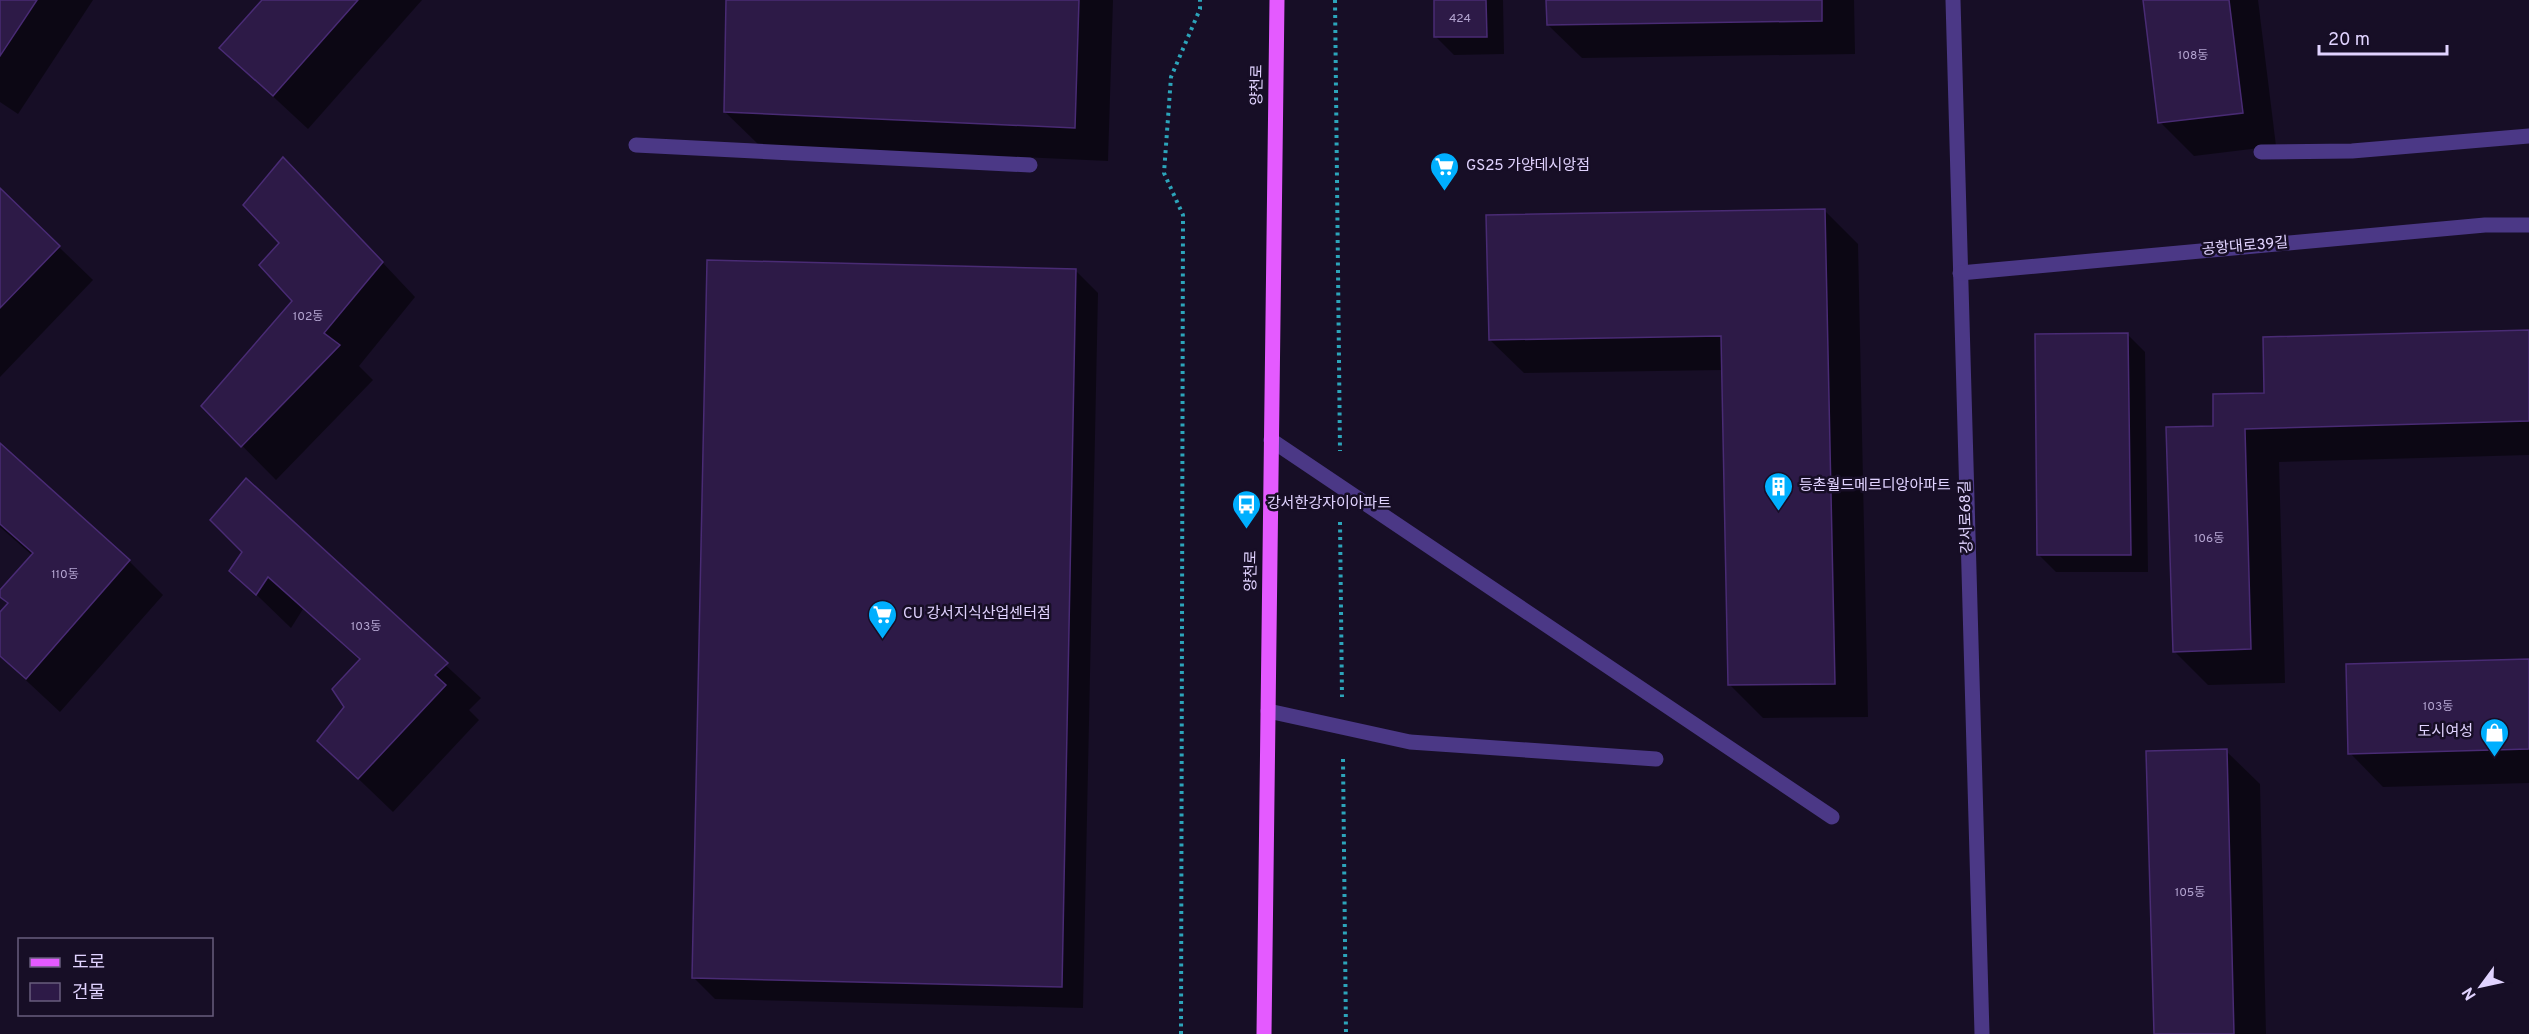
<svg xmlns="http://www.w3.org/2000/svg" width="2529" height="1034" font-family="Overpass,'Noto Sans KR',sans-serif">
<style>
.shadow{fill:#0007}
.building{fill:#2d1a47;stroke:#492b74;stroke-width:1.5}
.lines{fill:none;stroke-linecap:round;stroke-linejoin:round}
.path{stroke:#2ca4ba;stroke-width:4;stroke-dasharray:3 4.5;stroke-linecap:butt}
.minor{stroke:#4b3886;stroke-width:15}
.major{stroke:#e45aff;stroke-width:15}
.labels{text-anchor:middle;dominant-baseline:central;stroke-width:5;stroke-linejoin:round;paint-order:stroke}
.number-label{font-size:12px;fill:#b4a5d1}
.street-label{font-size:15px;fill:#e1d3ff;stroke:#170e26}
.poi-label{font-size:15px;fill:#e1d3ff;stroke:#170e26;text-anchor:start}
</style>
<rect width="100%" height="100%" fill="#170e26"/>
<g class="shadow">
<polygon points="0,0 93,0 18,114 0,102"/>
<polygon points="264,0 422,0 308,129 221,48"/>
<polygon points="727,0 1113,0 1108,161 759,145 725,112"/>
<polygon points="1435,0 1503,0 1504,54 1454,55 1436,37"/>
<polygon points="1548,0 1854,0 1855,54 1582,58 1548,25"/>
<polygon points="2144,0 2258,0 2276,146 2194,156 2160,122"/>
<polygon points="0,190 93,280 0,377"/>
<polygon points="317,193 415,297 359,366 373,380 276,480 203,406 294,301 281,243"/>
<polygon points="1824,210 1858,244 1868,717 1763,718 1730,685 1723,370 1524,373 1490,340"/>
<polygon points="1076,271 1098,293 1083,1008 715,999 693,977"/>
<polygon points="2529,332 2529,455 2279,462 2285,683 2208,685 2174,651 2215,428 2266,394"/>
<polygon points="2128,335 2145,352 2148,572 2056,572 2039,555"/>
<polygon points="0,445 129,561 163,595 60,712 0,656 0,614 9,604 0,592 33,556 0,527"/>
<polygon points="246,480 481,698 469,710 479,720 393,812 319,741 346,707 361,661 303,609 291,628 231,570 243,552"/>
<polygon points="2529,661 2529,783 2383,787 2350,753"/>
<polygon points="2226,751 2260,784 2266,1034 2155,1034"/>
</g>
<g class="building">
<polygon points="0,0 37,0 0,56"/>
<polygon points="262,0 358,0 273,96 219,48"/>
<polygon points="726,0 1079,0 1075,128 724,112"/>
<polygon points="1434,0 1486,0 1487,37 1434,37"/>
<polygon points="1546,0 1822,0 1822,21 1547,25"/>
<polygon points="2143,0 2229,0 2243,113 2158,123"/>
<polygon points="283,157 383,262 324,333 340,345 241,447 201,406 292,301 259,265 279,243 243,205"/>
<polygon points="0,188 60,246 0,308"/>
<polygon points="1825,209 1835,684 1728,685 1721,336 1489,340 1486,215"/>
<polygon points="707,260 1076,269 1062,987 692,978"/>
<polygon points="2529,330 2529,421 2245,429 2251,649 2173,652 2166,427 2213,426 2213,394 2264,393 2263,337"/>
<polygon points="2128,333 2131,555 2037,555 2035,334"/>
<polygon points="0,443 130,560 26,679 0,656 0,612 8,603 0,597 0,590 33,553 0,524"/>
<polygon points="246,478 448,663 435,675 446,685 358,779 317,741 344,707 332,689 360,659 268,577 256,595 229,571 242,552 210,520"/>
<polygon points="2529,659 2529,749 2348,754 2346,664"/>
<polygon points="2227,749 2234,1034 2154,1034 2146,751"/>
</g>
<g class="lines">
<g class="path">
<polyline points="1335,0 1340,451"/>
<polyline points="1340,522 1342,697"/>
<polyline points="1343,759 1346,1034"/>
<polyline points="1181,1034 1183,215 1164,173 1171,77 1200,9 1200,0"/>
</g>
<g class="minor">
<polyline points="1953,0 1982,1034"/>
<polyline points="636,145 1030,165"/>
<polyline points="2261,152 2352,151 2529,136"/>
<polyline points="1960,273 2485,225 2529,225"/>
<polyline points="1271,440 1832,817"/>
<polyline points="1268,711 1410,742 1656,759"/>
</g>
<polyline class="major" points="1264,1034 1277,0"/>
</g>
<defs>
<symbol id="supermarket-pin" viewBox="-11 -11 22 30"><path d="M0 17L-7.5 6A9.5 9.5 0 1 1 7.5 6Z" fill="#00affe" stroke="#170e26"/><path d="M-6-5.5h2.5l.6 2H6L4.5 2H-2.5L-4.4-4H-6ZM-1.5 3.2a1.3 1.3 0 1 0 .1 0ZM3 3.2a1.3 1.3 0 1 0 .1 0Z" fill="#fff"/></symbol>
<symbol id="building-pin" viewBox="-11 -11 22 30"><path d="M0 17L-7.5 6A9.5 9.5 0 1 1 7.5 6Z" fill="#00affe" stroke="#170e26"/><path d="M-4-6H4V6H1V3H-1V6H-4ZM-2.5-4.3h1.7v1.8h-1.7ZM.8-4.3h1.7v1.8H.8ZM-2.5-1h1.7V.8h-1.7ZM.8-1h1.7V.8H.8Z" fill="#fff"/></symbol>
<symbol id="bus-pin" viewBox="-11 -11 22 30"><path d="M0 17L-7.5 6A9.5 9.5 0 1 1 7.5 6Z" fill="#00affe" stroke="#170e26"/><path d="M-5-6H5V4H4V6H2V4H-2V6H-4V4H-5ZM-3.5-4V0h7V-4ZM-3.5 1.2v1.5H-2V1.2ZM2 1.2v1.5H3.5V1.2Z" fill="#fff"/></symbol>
<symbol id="shop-pin" viewBox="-11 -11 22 30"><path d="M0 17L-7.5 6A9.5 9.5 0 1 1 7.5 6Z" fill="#00affe" stroke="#170e26"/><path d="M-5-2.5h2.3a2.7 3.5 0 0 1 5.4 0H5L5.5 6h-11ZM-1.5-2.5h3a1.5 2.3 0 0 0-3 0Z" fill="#fff"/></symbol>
</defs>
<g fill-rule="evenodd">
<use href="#supermarket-pin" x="1428" y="150" width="33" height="45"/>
<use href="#building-pin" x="1762" y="470" width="33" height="45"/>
<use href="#bus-pin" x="1230" y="488" width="33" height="45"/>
<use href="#supermarket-pin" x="866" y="598" width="33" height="45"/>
<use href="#shop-pin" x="2478" y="716" width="33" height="45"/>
</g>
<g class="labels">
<g class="number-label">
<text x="1460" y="19">424</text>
<text x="2193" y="56">108동</text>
<text x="308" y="317">102동</text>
<text x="2209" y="539">106동</text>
<text x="65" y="575">110동</text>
<text x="366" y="627">103동</text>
<text x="2438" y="707">103동</text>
<text x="2190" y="893">105동</text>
</g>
<g class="street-label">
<text transform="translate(1258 85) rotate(-89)">양천로</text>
<text transform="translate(2245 247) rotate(-5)">공항대로39길</text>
<text transform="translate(1967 517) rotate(-92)">강서로68길</text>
<text transform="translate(1252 571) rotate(-89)">양천로</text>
</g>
<g class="poi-label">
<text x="1466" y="166">GS25 가양데시앙점</text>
<text x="1799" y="486">등촌월드메르디앙아파트</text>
<text x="1267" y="504">강서한강자이아파트</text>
<text x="903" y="614">CU 강서지식산업센터점</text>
<text x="2473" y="732" text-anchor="end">도시여성</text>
</g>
</g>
<rect x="18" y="938" width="195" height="78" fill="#170e26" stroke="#685d7d" stroke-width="1.5"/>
<rect x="30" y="958" width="30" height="9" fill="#e45aff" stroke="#685d7d" stroke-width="1.5"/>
<text x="72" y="968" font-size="18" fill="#e1d3ff">도로</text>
<rect x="30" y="983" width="30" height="18" fill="#2d1a47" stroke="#685d7d" stroke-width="1.5"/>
<text x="72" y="998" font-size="18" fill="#e1d3ff">건물</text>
<g transform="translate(2481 986) rotate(237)" stroke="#170e26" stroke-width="4.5" paint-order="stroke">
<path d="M0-4.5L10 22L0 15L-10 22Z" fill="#e1d3ff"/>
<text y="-9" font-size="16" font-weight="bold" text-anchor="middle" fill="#e1d3ff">N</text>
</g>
<path d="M2319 45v9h128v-9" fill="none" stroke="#e1d3ff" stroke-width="3"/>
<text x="2328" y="45" font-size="18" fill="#e1d3ff" stroke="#170e26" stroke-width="4.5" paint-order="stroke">20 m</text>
</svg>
